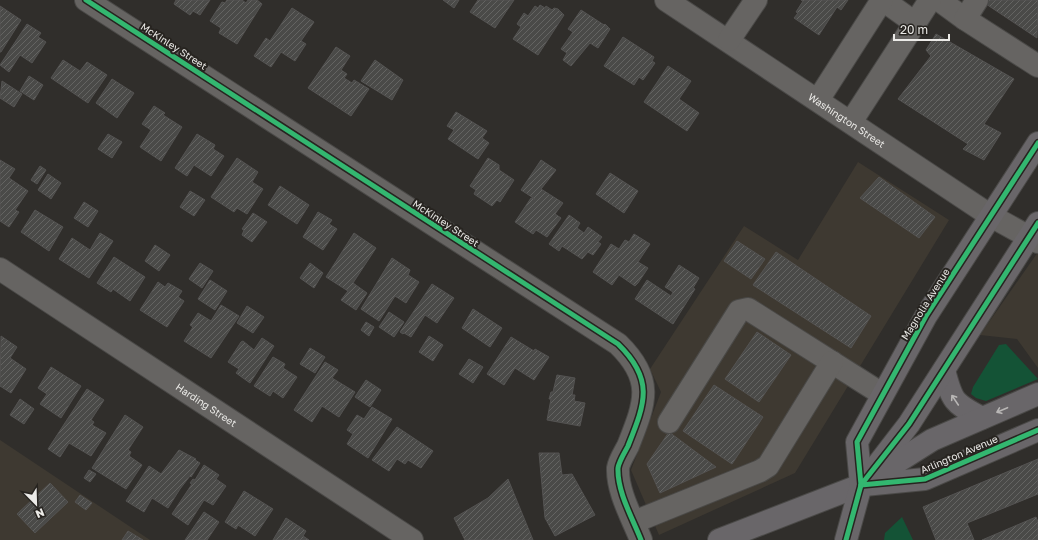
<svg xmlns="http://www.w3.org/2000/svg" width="1038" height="540" font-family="'Golos Text',sans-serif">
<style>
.built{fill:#3e3931}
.green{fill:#145336}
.building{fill:url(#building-hatch);stroke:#545352}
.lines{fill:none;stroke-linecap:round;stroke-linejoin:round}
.minor-casing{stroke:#4a4947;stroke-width:24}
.major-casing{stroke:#4a4947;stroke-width:24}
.minor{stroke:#666462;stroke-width:22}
.major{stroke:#696669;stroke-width:22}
.cycleway-casing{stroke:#272420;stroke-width:8}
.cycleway{stroke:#33b770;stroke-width:5}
.oneway{stroke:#b8b6b5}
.labels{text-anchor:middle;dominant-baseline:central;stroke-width:4;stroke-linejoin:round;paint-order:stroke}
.street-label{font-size:10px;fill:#ecebe8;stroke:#272420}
</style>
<defs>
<pattern id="building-hatch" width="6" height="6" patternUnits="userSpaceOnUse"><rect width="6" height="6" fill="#4a4a48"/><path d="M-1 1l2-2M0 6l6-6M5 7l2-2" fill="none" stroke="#646462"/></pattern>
</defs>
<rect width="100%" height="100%" fill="#302e2b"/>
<g class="built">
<polygon points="858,162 949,220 795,473 659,535 631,470 661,392 650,369 744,226 798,260"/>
<polygon points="1038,252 1038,368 1017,339 980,335"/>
<polygon points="0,440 150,540 0,540"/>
</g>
<g class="green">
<polygon points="1006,344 1038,379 986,401 976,398 971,394 973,387 999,345"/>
<polygon points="902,517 913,540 884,540 885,533"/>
</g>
<g class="building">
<polygon points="176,0 210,0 200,15 193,11 190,15 174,4"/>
<polygon points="227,0 242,0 246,3 248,0 257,0 262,4 237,44 219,33 221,28 210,21 222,2 225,3"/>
<polygon points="443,0 459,0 454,8"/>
<polygon points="478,0 514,0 495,28 470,12"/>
<polygon points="801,0 848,0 841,10 837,7 819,35 794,18 798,13 796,12 803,1"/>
<polygon points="989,0 1038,0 1037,38 986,4"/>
<polygon points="540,5 545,8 546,6 552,10 554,8 558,9 564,15 538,55 513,39 521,27 517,24 524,13 528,16 535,6 538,8"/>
<polygon points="0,6 21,20 1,52 0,52"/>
<polygon points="292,8 314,22 301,41 306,44 295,61 281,52 271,67 254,56 266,38 270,41"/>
<polygon points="581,10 604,25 605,24 610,29 598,48 590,43 571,66 563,60 567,53 561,49 573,32 568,29"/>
<polygon points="27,24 41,33 38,37 46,42 32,63 20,55 9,72 0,65"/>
<polygon points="936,34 1014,79 984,124 1001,133 984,160 963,149 968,144 898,99 931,56 926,50"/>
<polygon points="623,37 654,57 652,61 655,63 643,80 639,77 634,85 604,66"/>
<polygon points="336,47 350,56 341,70 347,74 344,78 352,83 354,80 369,89 351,116 308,88"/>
<polygon points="63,60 80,71 87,62 107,75 88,103 51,78"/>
<polygon points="375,60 403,80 392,100 361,81"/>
<polygon points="668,66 691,81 679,99 699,113 687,131 644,102"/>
<polygon points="29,76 43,85 34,100 20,91"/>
<polygon points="112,79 134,93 117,118 96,103"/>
<polygon points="2,81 22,94 14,107 0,98"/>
<polygon points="154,106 165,113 163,115 182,127 161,161 140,147 151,130 142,124"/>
<polygon points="456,112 487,131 482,138 489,143 478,159 448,139 454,130 447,126"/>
<polygon points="108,134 122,142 112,158 98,149"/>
<polygon points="197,134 215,145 213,149 224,156 211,176 194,165 187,176 175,168"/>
<polygon points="237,158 258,172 252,182 263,189 247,214 237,208 234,212 211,197"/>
<polygon points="488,158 499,165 499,170 514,180 500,202 497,200 492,206 474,194 476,190 470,186"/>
<polygon points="0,160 15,169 9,178 28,191 15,210 19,212 9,227 0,221"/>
<polygon points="541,160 556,170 541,189 563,203 555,214 561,218 547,237 536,230 533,234 515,222 531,198 535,199 521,190"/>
<polygon points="40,166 46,170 37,184 31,180"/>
<polygon points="610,173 638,191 624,213 596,194"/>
<polygon points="48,174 61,183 51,199 38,190"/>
<polygon points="879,177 935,217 919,238 860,198"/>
<polygon points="280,186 309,205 297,224 268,205"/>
<polygon points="190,191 205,200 194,216 180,207"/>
<polygon points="84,202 98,211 88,227 74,218"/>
<polygon points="35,210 63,227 49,251 21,232"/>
<polygon points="318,212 332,220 329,224 337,229 323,250 303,237"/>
<polygon points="253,213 267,222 252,242 242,235 244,230 242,229"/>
<polygon points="569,215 580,223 577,228 584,233 588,227 602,237 598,242 601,244 593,255 588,252 582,259 562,246 559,251 549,244"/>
<polygon points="100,233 113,241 89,278 59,259 72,238 90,250"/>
<polygon points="354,233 376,248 353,283 367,293 356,310 341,300 348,291 326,277"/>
<polygon points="634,234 650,244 638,262 648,268 638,283 635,286 619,275 612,285 593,272 611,244 619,249 625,240 629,242"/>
<polygon points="737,241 765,259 751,279 724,261"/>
<polygon points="155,245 170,255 159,271 145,261"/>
<polygon points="776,252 871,316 851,348 753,285"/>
<polygon points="114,257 145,277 130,301 113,289 111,292 97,283"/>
<polygon points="392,258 410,270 408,275 419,282 406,303 395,296 379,321 361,309"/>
<polygon points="200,263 213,271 202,288 189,279"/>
<polygon points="310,263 323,273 314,288 300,278"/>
<polygon points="679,265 699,278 693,288 695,289 673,324 635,299 647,280 671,296 673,292 665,287"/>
<polygon points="210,280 227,291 215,310 198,299"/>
<polygon points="158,282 165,287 168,283 182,291 178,297 184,301 167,327 140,310"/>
<polygon points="432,284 454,298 437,323 425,315 411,337 404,333 403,334 400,332"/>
<polygon points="221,305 239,316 211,358 184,341 193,327 190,325 198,313 211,321"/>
<polygon points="247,306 264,317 253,333 237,323"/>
<polygon points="473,309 502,328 490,347 462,328"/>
<polygon points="389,312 404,322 394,337 379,327"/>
<polygon points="366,322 374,327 369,336 361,330"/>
<polygon points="757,332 791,355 759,402 725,379"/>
<polygon points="1,336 17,347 10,358 26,369 11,393 0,386"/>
<polygon points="429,336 443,345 433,361 419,352"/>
<polygon points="511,337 534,351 535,349 549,357 534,380 515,368 504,385 487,374"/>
<polygon points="262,338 274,346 250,383 236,373 239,369 228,362 241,342 243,341 254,350"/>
<polygon points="310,348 325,357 315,373 300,364"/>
<polygon points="273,357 285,364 283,368 297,377 283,398 273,391 270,396 254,386"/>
<polygon points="469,359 483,367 473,383 459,374"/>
<polygon points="325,362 338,370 332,378 355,392 339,417 322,406 312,422 294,410"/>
<polygon points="51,367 81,386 61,418 40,404 47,394 38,388"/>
<polygon points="557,375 575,378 572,395 575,395 574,401 585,403 580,426 547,420 551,399 549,399 551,392 553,392"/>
<polygon points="366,380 381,390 370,407 355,397"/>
<polygon points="714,385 763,417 732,464 683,431"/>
<polygon points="87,389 104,400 91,420 94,422 92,425 106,433 91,456 69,443 60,457 48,449"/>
<polygon points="20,399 34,409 24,424 10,415"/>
<polygon points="372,407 392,419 368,458 347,444 353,434 347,430 357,415 364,419"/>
<polygon points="125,415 143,427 128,450 131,452 129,456 142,465 126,489 92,468"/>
<polygon points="397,427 433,451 421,468 408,460 405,464 397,459 389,471 372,460"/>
<polygon points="669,432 716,467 660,493 647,464"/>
<polygon points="179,450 196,459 195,460 200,463 191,477 190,476 180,489 168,508 152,498 144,512 126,501 149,466 161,474"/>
<polygon points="539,453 559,453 562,475 572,474 595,515 555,536 545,518"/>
<polygon points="1038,459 1038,494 967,523 974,540 936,540 923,507"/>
<polygon points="204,465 219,475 216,479 226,486 213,505 204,500 188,525 172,514 192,484 190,483 193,479 195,480"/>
<polygon points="89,470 96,474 90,482 84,478"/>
<polygon points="508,479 533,540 465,540 454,518 488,498"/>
<polygon points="50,483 68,502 35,533 17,514"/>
<polygon points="244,491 273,509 255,536 238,525 236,529 225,522"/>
<polygon points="80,495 92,503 86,510 75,502"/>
<polygon points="204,512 219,522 207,540 185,540"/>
<polygon points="1036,517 1038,522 1038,540 982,540"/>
<polygon points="286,518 306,531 303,536 309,540 273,540"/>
<polygon points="128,531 143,540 122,540"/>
</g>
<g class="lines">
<defs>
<g id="minor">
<path d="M86,0L618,344C655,380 645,403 628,446C625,452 619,461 618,468C617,492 633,519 641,540"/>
<path id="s1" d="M666,0L991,216L1038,242"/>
<polyline points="883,0 915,23"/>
<polyline points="939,0 965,19"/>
<polyline points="977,0 965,19 1038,66"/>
<polyline points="729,40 756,0"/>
<polyline points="818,100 882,0"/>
<polyline points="851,122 930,0"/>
<path id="s2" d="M0,269L412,540"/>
<polyline points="669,422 739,311 748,309 882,394"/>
<polyline points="634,522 760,471 768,466 832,362"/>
</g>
<g id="major">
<path d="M944,370C952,401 953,403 982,418"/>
<polyline points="872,472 909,424 1038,223"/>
<polyline points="864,485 925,479 1038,430"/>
<polyline points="719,540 861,485 932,440 1038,394"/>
<polyline points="846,540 861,485 857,442 926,316 1038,143"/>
</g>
</defs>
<use href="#minor" class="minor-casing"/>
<use href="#major" class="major-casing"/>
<use href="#minor" class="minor"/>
<use href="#major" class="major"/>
<defs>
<g id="cycleway">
<path d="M86,0L618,344C655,380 645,403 628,446C625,452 619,461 618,468C617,492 633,519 641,540"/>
<polyline points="861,485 909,424 1038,223"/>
<polyline points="861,485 925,479 1038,430"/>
<polyline points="846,540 861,485 857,442 926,316 1038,143"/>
</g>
</defs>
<use href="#cycleway" class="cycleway-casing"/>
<use href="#cycleway" class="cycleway"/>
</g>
<defs><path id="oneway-shaft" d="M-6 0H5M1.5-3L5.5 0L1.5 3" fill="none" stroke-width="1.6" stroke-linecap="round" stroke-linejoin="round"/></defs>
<g class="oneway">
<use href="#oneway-shaft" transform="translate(955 400) rotate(-124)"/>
<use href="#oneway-shaft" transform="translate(1002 410) rotate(157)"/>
</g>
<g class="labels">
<g class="street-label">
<text transform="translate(174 46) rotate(33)">McKinley Street</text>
<text stroke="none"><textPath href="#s1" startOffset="217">Washington Street</textPath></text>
<text transform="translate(446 223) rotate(33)">McKinley Street</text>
<text transform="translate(925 304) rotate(-58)">Magnolia Avenue</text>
<text stroke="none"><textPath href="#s2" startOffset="247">Harding Street</textPath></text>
<text transform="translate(959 454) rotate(-23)">Arlington Avenue</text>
</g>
</g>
<g transform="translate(36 504) rotate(157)" stroke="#272420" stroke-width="3" paint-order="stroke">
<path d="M0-3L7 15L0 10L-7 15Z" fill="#ecebe8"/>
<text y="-6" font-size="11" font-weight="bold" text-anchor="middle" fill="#ecebe8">N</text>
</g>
<path d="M894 34v6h55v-6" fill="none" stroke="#ecebe8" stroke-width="2"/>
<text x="900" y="34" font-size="12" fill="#ecebe8" stroke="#272420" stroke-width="3" paint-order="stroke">20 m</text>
</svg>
